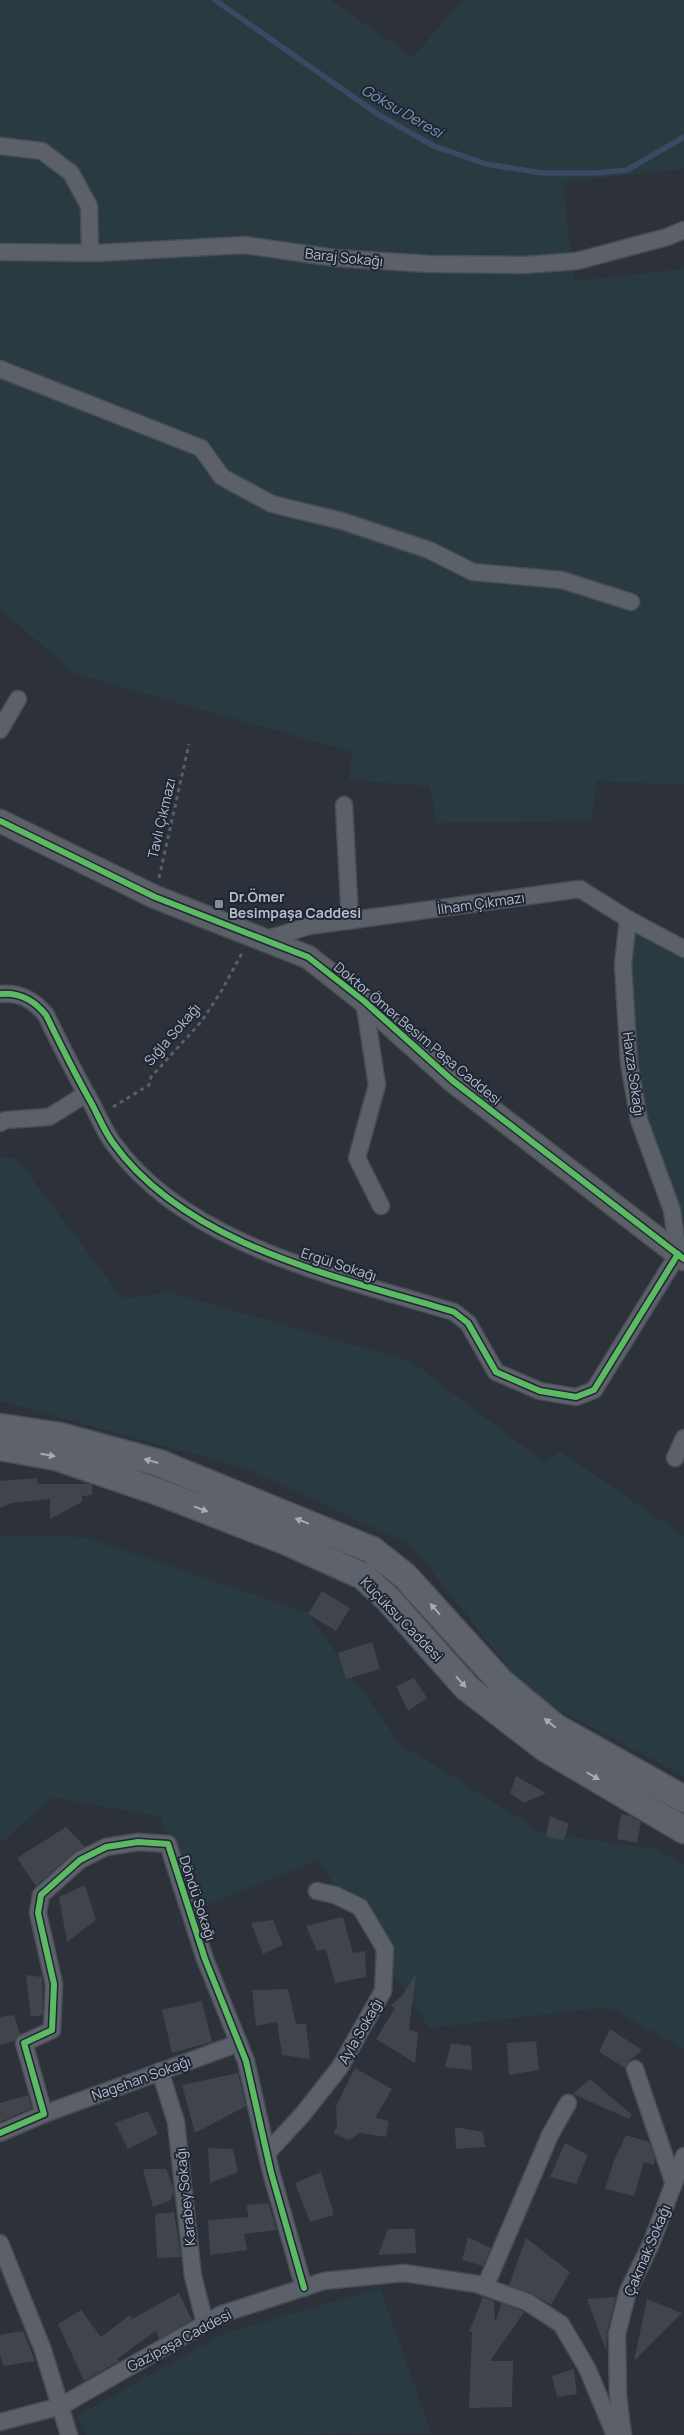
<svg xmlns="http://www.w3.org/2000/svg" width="684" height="2435" font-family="Manrope,sans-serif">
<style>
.green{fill:#293b40}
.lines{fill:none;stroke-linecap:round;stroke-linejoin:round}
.stream{stroke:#3b4a64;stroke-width:5.5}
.building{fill:#40454c}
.street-casing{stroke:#484c53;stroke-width:19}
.secondary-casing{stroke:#484c53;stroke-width:25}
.primary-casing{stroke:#4a4e57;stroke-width:29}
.path{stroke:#595f65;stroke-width:3;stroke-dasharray:4 4;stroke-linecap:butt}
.street{stroke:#5c6068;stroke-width:16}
.secondary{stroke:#5b5f66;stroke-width:22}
.primary{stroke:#5e626a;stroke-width:26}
.cycleway-casing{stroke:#1f2735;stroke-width:9}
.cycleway{stroke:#5cba63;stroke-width:6}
.oneway{fill:#a5abb7}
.poi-dot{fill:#868c98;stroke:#1f2735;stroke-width:2}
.labels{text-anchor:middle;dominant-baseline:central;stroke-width:4;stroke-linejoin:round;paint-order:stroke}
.street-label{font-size:14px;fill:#b7bdca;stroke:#1f2735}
.poi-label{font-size:14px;font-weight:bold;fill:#b7bdca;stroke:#1f2735;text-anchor:start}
.water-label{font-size:15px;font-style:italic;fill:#7f91b1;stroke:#1f2735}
</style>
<rect width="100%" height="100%" fill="#2c313a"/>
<g class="green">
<polygon points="0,0 330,0 413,57 462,0 684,0 684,169 563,182 574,281 684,269 684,785 597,781 591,821 437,823 429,786 349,780 352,752 76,674 0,609"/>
<polygon points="630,910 684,943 684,1220 638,1115 618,965"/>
<polygon points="0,1157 17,1159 123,1299 170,1292 412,1362 544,1462 560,1451 684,1536 684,1776 530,1695 411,1545 245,1468 0,1401"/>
<polygon points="0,1535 85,1537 308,1613 400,1744 543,1833 657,1849 684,1865 684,2049 608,2007 429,2028 318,1860 200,1908 160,1817 52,1797 0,1844"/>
<polygon points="380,2288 432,2434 87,2435 77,2416 223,2334"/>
</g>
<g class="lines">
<polyline class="stream" points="215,0 379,115 434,146 486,164 542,173 598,173 627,170 684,137"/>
</g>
<g class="building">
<polygon points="37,1478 38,1484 89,1484 92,1485 92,1495 82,1496 82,1502 50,1519 50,1499 11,1503 0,1508 0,1481"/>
<polygon points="322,1591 350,1608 336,1631 308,1614"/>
<polygon points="372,1642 380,1669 346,1679 338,1653"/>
<polygon points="414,1678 427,1698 408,1711 396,1686"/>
<polygon points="516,1776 546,1793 524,1803 510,1793"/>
<polygon points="621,1814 630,1816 641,1822 637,1843 617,1839"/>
<polygon points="550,1816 569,1824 564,1840 546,1837"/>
<polygon points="66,1827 85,1847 74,1852 36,1886 17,1858"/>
<polygon points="85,1885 96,1920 67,1942 59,1897"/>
<polygon points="343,1917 353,1953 365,1951 366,1977 335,1983 326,1949 317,1951 306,1926"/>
<polygon points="273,1920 283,1945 263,1954 251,1923"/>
<polygon points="416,1974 409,2029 418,2033 415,2063 376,2039 395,2008 391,2006 403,1994"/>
<polygon points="26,1975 42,1977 43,2015 31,2017"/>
<polygon points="288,1989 296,2024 306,2024 310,2059 282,2055 277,2022 256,2026 252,1990"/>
<polygon points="202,2001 212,2042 172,2053 162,2010"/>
<polygon points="14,2015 20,2034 14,2041 0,2045 0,2017"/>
<polygon points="610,2029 642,2050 628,2062 625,2068 599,2052"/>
<polygon points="536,2041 539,2070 509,2075 507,2043"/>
<polygon points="451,2043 471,2046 472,2070 445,2067"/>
<polygon points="355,2068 392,2089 375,2118 389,2121 386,2137 360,2133 349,2140 333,2133 337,2127 336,2106"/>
<polygon points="238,2073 246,2106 195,2133 182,2085"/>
<polygon points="590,2079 632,2115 629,2119 573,2094"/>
<polygon points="28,2095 32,2108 0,2122 0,2103"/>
<polygon points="148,2111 158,2134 128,2149 115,2123"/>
<polygon points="455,2127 483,2132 485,2147 456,2149"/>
<polygon points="626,2135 649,2142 655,2158 654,2165 644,2162 634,2196 605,2189 614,2160"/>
<polygon points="565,2143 588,2155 576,2184 550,2177"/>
<polygon points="208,2148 233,2149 238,2172 210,2183"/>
<polygon points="143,2169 166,2169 173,2186 174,2195 171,2196 171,2200 153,2207"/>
<polygon points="321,2172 334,2215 310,2222 295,2183"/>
<polygon points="268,2203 277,2230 244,2234 247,2250 210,2255 208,2220 249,2217 246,2205"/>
<polygon points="174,2212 181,2257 157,2258 155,2214"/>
<polygon points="388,2229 415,2229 416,2253 378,2255"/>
<polygon points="468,2237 491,2248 483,2266 462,2260"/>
<polygon points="526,2238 570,2272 551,2305 531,2293 509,2285"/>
<polygon points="179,2293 192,2320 159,2339 156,2331 117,2359 119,2361 84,2381 58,2324 81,2310 101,2337 130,2315 132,2319"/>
<polygon points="483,2297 494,2301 495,2322 502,2303 524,2312 490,2361 513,2361 512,2407 469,2408 472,2332 469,2332"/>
<polygon points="616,2297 607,2332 606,2350 587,2299"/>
<polygon points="647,2299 682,2313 634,2361"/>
<polygon points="23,2331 35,2361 3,2366 0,2355 0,2335"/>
<polygon points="574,2369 577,2394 557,2397 552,2376"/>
</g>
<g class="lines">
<defs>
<g id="street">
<polyline points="0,146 42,151 71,173 89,206 90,253"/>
<polyline points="0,252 96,253 244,245 335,258 430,264 524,265 577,261 667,237 684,230"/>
<polyline points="0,369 201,448 222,477 272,504 342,521 429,550 473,572 562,580 631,602"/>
<polyline points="0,730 18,699"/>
<polyline points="344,805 350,921"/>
<polyline points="264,940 309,926 580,889 628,919 684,949"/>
<path d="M0,994C20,992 34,1000 46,1015C61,1046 76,1076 93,1106C99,1118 105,1132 113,1143C187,1246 339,1277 454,1312L468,1323L496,1372L540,1391L576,1397L594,1390L678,1254L672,1210L639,1120L629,1063L623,964L628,919"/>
<polyline points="364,1001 377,1085 357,1158 381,1206"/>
<polyline points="0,1123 6,1120 49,1117 86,1094"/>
<polyline points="675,1458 684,1438"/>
<polyline points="635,2069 674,2184"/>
<polyline points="160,2071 176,2122 193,2276 205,2323"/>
<polyline points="44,2114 239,2043"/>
<polyline points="0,2133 44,2114 24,2043 52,2030 54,1984 38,1913 41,1895 80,1860 106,1847 138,1842 168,1844 205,1959 246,2061 271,2172 304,2288"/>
<polyline points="267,2153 303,2114 340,2067 383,1991 385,1949 360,1907 335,1895 317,1891"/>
<polyline points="0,2243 43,2350 69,2435"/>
<polyline points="485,2287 550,2135 568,2103"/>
<polyline points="0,2422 61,2406 222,2314 324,2281 404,2273 477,2284 527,2302 561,2324 587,2368 615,2435"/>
<polyline points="623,2435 618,2396 617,2334 628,2291 651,2244 684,2156"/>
</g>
<polyline id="secondary" points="0,821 155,897 308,957 364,1001 453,1081 684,1259"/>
<g id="primary">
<polyline points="0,1427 60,1436 159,1463 372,1550 405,1576 501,1682 555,1727 684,1799"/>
<polyline points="0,1447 56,1457 159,1492 285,1541 363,1576 388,1599 467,1688 545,1748 684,1830"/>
</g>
</defs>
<use href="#street" class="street-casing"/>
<use href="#secondary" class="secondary-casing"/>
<use href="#primary" class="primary-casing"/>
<g class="path">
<polyline points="159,878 189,744"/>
<polyline points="113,1107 149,1085 151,1077 201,1022 222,990 242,953"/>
</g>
<use href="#street" class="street"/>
<use href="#secondary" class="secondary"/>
<use href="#primary" class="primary"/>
<defs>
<g id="cycleway">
<polyline points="0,821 155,897 308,957 364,1001 453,1081 684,1259"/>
<path d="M0,994C20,992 34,1000 46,1015C61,1046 76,1076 93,1106C99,1118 105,1132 113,1143C187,1246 339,1277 454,1312L468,1323L496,1372L540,1391L576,1397L594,1390L678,1254"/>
<polyline points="0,2133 44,2114 24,2043 52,2030 54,1984 38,1913 41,1895 80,1860 106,1847 138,1842 168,1844 205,1959 246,2061 271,2172 304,2288"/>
</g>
</defs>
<use href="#cycleway" class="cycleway-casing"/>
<use href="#cycleway" class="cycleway"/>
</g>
<defs><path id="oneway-solid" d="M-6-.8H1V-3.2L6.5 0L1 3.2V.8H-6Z" transform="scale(1.25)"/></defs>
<g class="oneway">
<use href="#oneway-solid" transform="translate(48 1455) rotate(10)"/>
<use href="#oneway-solid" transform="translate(151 1461) rotate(-164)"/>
<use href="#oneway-solid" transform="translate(201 1509) rotate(21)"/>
<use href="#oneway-solid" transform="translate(302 1521) rotate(-158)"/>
<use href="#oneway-solid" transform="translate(435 1609) rotate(-132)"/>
<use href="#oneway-solid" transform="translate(461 1682) rotate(48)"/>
<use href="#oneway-solid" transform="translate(550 1723) rotate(-141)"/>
<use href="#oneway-solid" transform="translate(593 1776) rotate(30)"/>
</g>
<rect class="poi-dot" x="214" y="899" width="10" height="10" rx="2.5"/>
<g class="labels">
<g class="street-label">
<text transform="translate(344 257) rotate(6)">Baraj Sokağı</text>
<text transform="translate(161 818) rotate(-77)">Tavlı Çıkmazı</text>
<text transform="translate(481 903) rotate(-8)">İlham Çıkmazı</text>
<text transform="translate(418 1033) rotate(40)">Doktor Ömer Besim Paşa Caddesi</text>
<text transform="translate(172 1034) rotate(-49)">Sığla Sokağı</text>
<text transform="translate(634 1074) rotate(82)">Havza Sokağı</text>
<text transform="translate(339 1264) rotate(18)">Ergül Sokağı</text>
<text transform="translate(402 1619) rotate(46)">Küçüksu Caddesi</text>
<text transform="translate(198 1898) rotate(72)">Döndü Sokağı</text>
<text transform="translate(360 2031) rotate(-60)">Ayla Sokağı</text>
<text transform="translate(141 2078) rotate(-20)">Nagehan Sokağı</text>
<text transform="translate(185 2197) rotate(-96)">Karabey Sokağı</text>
<text transform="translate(647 2250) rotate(-67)">Çakmak Sokağı</text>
<text transform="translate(179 2340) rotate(-28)">Gazipaşa Caddesi</text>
</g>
<g class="poi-label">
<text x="229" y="896">Dr.Ömer<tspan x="229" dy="16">Besimpaşa Caddesi</tspan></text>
</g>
<g class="water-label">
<text transform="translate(402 111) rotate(30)">Göksu Deresi</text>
</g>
</g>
</svg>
